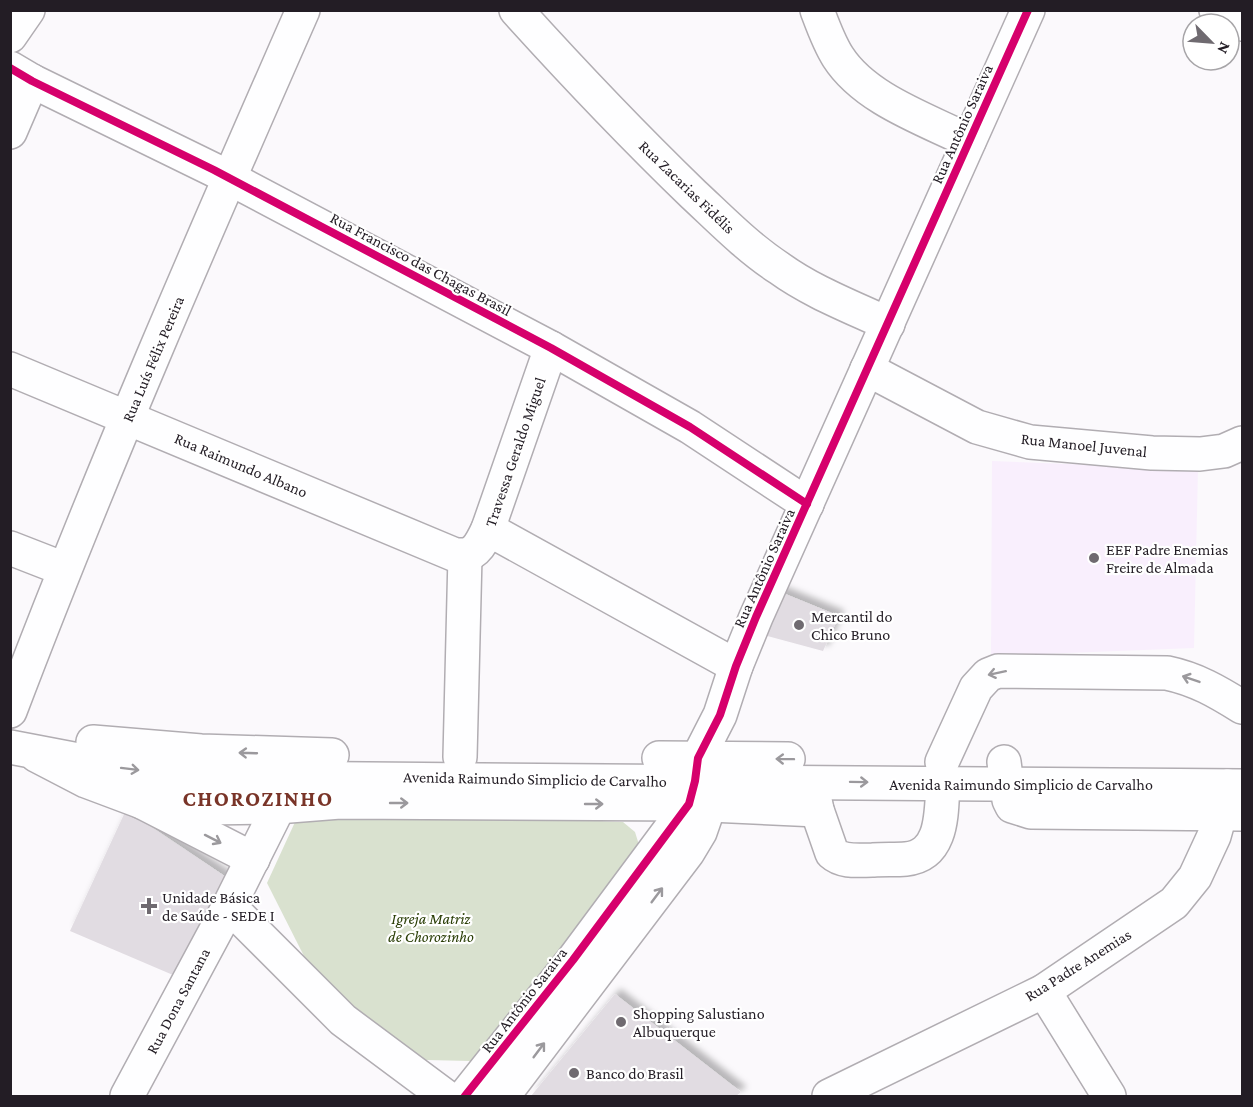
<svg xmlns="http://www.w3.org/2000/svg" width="1253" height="1107" font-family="'Crimson Pro',serif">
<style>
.built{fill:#f9effd}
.green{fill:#d9e1cf}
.building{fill:#e1dce2;filter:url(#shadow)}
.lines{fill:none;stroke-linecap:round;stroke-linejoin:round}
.minor-casing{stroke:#b1adb2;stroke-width:36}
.major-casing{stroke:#b1adb2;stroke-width:36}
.minor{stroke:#fefeff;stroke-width:33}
.major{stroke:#fefeff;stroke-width:33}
.cycleway-casing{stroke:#fff;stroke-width:11}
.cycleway{stroke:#d6006c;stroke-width:8}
.oneway{stroke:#9b999d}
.poi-dot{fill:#6f6a70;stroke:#fff;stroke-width:2}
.labels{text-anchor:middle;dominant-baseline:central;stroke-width:4.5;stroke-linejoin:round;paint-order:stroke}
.street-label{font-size:16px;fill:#231d25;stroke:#fff}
.poi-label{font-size:16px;fill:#231d25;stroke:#fff;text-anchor:start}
.park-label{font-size:16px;font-style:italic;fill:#293d05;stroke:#fff}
.district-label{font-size:22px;font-weight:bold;letter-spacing:1.5px;fill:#793428;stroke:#fff}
</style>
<defs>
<filter id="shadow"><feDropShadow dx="5.5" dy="-5.5" stdDeviation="3" flood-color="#0004"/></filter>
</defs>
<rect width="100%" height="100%" fill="#fbf9fc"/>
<polygon class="built" points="992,461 1198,469 1194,648 991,656"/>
<polygon class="green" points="301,809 623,822 635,832 640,848 471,1061 426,1060 394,1047 309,966 267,883"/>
<g class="building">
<polygon points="778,591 839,616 823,651 760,634"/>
<polygon points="126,810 232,881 173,975 70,931"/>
<polygon points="615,994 741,1092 736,1096 531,1096"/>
</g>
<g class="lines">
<defs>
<g id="minor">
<path d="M516,10C573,73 632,135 693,194C721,220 747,247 779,268C812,292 852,307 888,324"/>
<path d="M817,10C823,26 829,43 838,57C865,99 925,119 969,141"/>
<polyline points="1216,10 1242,24"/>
<polyline points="10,36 28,10"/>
<polyline points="10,68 32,81 214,170 551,348 690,427 807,504"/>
<polyline points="10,132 32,81"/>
<path d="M10,369L453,554C474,559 480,546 488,529L551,348"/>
<polyline points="867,369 977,427 1030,442 1152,453 1200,454 1224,451 1242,443"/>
<polyline points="488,529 736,666"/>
<polyline points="10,548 64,569"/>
<path d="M10,711C100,474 201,242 303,10"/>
<polyline points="36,755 86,781 142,802 253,859"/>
<polyline points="460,757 465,556"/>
<path d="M942,762L976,688L988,675L998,671L1167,673C1196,679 1218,692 1242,707"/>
<polyline points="1004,762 1009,800 1012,806 1031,812 1241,814"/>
<path d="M813,790L817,810L832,853C843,863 860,860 873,860C884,859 895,860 906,859C944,855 941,812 943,784"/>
<polyline points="142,802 205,808 277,807 340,802 689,804 817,810"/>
<polyline points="229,906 343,1020 445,1096"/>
<polyline points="1044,991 1109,1096"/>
<polyline points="127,1096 229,906 287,790"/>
<polyline points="465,1096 573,960 689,804 695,781 698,758 720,715 736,666 756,617 1028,10"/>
<polyline points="503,1096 688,852 700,832 716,786"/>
<polyline points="829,1096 1044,991 1174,903 1195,877 1214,836 1228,786"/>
</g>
<g id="major">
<polyline points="93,742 201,751 332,755"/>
<polyline points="10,747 115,767 176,775 239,778 1242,786"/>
<polyline points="659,758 788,759"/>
</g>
</defs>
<use href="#minor" class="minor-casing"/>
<use href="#major" class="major-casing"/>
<use href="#minor" class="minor"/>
<use href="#major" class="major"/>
<defs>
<g id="cycleway">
<polyline points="10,68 32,81 214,170 551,348 690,427 807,504"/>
<polyline points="465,1096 573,960 689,804 695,781 698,758 720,715 736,666 756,617 1028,10"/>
</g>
</defs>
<use href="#cycleway" class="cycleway-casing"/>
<use href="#cycleway" class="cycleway"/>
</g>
<defs><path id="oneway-shaft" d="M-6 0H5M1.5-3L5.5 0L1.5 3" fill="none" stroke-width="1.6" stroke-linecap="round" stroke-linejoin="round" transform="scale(1.5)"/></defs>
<g class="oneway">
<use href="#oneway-shaft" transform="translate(997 673) rotate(168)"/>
<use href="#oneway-shaft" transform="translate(1191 679) rotate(-161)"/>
<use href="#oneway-shaft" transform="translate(248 753) rotate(-178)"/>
<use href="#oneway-shaft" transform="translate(785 759) rotate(-179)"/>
<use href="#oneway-shaft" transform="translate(130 769) rotate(7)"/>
<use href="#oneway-shaft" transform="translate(859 782) rotate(1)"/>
<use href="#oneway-shaft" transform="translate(399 803)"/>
<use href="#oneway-shaft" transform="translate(594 804)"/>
<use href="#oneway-shaft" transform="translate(213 839) rotate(27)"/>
<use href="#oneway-shaft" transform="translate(657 895) rotate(-53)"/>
<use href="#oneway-shaft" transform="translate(539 1050) rotate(-53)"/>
</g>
<g class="poi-dot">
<circle cx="1094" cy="558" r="6"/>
<circle cx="799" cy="625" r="6"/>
<path d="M146 897h6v6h6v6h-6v6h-6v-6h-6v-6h6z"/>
<circle cx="621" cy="1022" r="6"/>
<circle cx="574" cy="1073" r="6"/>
</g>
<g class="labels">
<g class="street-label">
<text transform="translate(962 124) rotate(-66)">Rua Antônio Saraiva</text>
<text transform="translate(687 187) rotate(44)">Rua Zacarias Fidélis</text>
<text transform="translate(421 264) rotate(28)">Rua Francisco das Chagas Brasil</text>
<text transform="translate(153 359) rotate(-67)">Rua Luís Félix Pereira</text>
<text transform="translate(1084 445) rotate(6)">Rua Manoel Juvenal</text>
<text transform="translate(515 452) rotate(-71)">Travessa Geraldo Miguel</text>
<text transform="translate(241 465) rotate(23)">Rua Raimundo Albano</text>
<text transform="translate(764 568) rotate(-66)">Rua Antônio Saraiva</text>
<text transform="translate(535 779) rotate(1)">Avenida Raimundo Simplicio de Carvalho</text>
<text x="1021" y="784">Avenida Raimundo Simplicio de Carvalho</text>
<text transform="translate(1078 965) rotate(-32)">Rua Padre Anemias</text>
<text transform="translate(524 1000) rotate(-52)">Rua Antônio Saraiva</text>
<text transform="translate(178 1001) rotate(-62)">Rua Dona Santana</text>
</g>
<g class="poi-label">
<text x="1106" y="549">EEF Padre Enemias<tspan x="1106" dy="18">Freire de Almada</tspan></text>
<text x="811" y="616">Mercantil do<tspan x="811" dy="18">Chico Bruno</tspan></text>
<text x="162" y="897">Unidade Básica<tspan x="162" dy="18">de Saúde - SEDE I</tspan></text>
<text x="633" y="1013">Shopping Salustiano<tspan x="633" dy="18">Albuquerque</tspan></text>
<text x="586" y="1073">Banco do Brasil</text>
</g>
<g class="park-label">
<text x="431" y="918">Igreja Matriz<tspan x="431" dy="18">de Chorozinho</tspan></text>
</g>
<g class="district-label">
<text x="258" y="798">CHOROZINHO</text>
</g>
</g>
<rect width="1253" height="1107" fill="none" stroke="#231d25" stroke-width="24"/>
<g transform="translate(1211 42) rotate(115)"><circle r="28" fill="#ffffff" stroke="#a7a5a8" stroke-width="1.5"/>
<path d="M0-4.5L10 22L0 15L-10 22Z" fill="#6f6a70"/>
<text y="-9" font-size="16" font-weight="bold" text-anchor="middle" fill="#231d25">N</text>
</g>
</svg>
